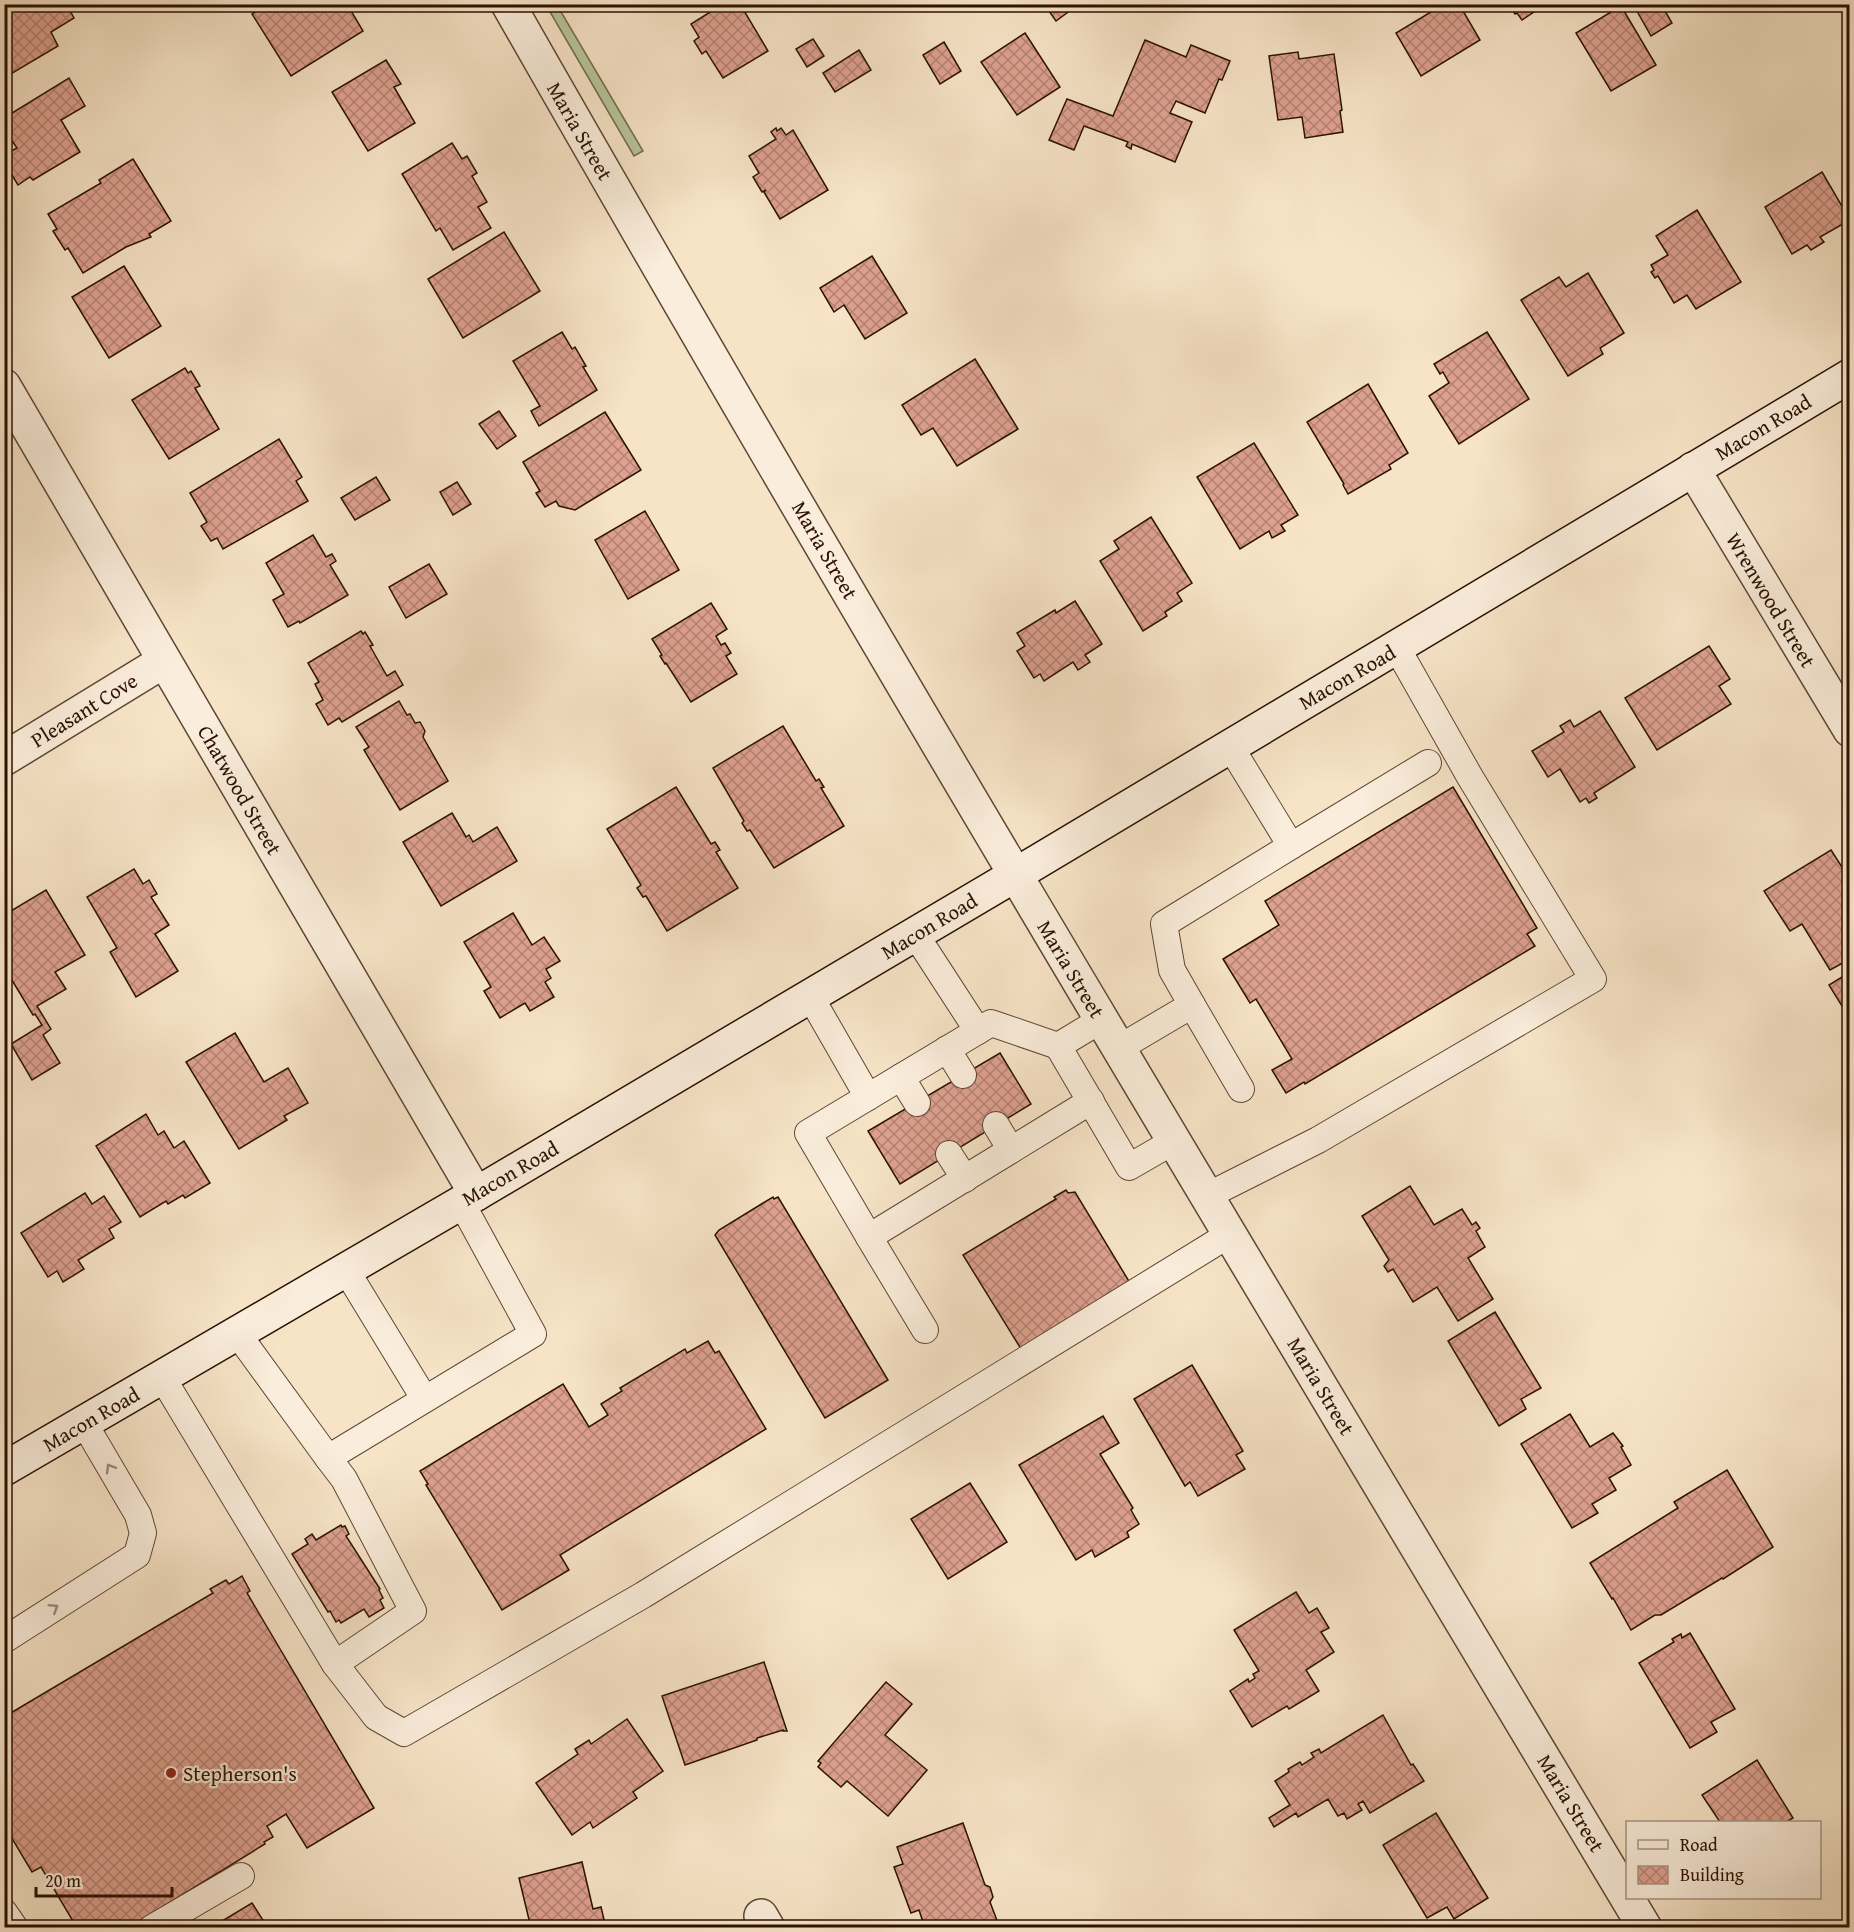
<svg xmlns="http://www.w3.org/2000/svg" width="1854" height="1932" font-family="'Gentium Book Plus',serif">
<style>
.grass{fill:#b8c599;stroke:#726b4e;stroke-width:1.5}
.building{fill:url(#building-cross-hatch);stroke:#2b1103;stroke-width:1.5}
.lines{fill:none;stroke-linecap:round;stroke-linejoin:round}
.service-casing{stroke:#5e4634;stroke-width:28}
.minor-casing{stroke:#5e4634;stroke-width:36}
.tertiary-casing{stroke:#5e4634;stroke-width:36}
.secondary-casing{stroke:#2b1103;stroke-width:36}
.service{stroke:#faeddb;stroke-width:26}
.minor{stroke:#faeddb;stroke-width:33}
.tertiary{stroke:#faeddb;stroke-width:33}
.secondary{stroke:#faeddb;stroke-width:33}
.oneway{stroke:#9d8a7a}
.poi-dot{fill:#8f2418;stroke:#faeddb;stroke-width:2}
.labels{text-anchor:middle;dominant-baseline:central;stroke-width:4.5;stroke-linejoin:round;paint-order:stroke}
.street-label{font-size:21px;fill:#2b1103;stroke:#faeddb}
.poi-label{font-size:21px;fill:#2b1103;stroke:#faeddb;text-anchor:start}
</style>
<defs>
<pattern id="building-cross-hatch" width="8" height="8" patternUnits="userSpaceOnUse" patternTransform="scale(1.5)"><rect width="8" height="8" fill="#dea190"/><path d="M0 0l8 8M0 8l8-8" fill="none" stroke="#b48273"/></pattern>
</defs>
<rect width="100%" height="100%" fill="#f7e4c7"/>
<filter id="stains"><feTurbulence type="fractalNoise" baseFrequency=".00333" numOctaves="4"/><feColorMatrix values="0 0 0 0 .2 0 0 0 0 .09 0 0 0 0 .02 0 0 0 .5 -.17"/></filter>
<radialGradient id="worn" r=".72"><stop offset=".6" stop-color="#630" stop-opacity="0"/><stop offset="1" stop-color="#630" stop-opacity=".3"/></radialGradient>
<polygon class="grass" points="546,5 557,5 643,151 634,156"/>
<g class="building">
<polygon points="4,4 66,4 74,18 51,32 58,46 4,78"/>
<polygon points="267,4 347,4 363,31 291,76 252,14"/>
<polygon points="723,4 740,4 768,51 723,78 706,51 702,54 694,41 699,37 691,24"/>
<polygon points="1044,4 1079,4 1056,21"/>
<polygon points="1444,4 1459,4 1480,40 1421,76 1396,33"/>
<polygon points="1509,4 1546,4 1522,20 1517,13 1515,14"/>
<polygon points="1633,4 1661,4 1672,23 1651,36"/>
<polygon points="1621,6 1656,65 1611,91 1576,33"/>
<polygon points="1025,33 1060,87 1017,115 981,62"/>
<polygon points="813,39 824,56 807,67 796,49"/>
<polygon points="1145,40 1186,57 1191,45 1230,61 1222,80 1219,79 1205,113 1176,101 1170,113 1192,122 1175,162 1132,144 1131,149 1126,146 1128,142 1084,126 1074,150 1049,140 1067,99 1113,116"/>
<polygon points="944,42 961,71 940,84 923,55"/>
<polygon points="859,50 871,70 835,92 823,73"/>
<polygon points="1298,52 1299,59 1334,54 1342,110 1340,111 1343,132 1305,138 1302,117 1278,120 1269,56"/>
<polygon points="386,60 401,84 394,87 415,123 368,151 332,92"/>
<polygon points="69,78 85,106 61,120 80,152 33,180 30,177 18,185 4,162 4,155 17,148 4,129 4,118"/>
<polygon points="776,128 777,131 781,128 786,135 793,130 828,190 780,219 764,192 766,190 762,192 753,177 759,173 749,156 776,139 771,132"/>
<polygon points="452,143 462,159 467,156 477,173 472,176 487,202 478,207 491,228 453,250 440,228 436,231 402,174"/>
<polygon points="133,159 171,221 149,234 151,237 126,247 83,273 68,248 65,250 53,231 57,229 48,214 101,183 99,180"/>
<polygon points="1822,172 1850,220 1820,237 1824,242 1811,250 1807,245 1792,254 1765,207"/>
<polygon points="1697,210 1741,282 1696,309 1687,295 1674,303 1658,276 1655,278 1651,272 1654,270 1651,265 1668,255 1656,236"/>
<polygon points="504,232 540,291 463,338 428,279"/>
<polygon points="872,256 907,313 865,339 844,305 834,312 820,288"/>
<polygon points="124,266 161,326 109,358 72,297"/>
<polygon points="1588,273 1624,333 1600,348 1603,354 1568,376 1521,300 1559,277 1566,287"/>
<polygon points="562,332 572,349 575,347 586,366 583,367 597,390 539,426 531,411 540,406 513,361"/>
<polygon points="1487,332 1529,399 1459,444 1429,396 1449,383 1443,372 1440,374 1434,364"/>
<polygon points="975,359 1018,429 957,466 933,428 921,435 902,405"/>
<polygon points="185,368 188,373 191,371 200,386 195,388 219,429 169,459 132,400"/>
<polygon points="1368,384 1408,453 1389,465 1391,469 1348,494 1343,485 1344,484 1307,422"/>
<polygon points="499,411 516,436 497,449 479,424"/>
<polygon points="605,412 641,470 575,510 559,506 556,501 545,507 536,493 540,491 523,462"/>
<polygon points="279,439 302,477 296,481 308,501 223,549 217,538 211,541 201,526 207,522 190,493"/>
<polygon points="1254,443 1298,515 1281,525 1285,531 1272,538 1269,531 1240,549 1197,477"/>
<polygon points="376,477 390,500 355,520 341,498"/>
<polygon points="457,482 471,504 453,515 440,492"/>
<polygon points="645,511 679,570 628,599 595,540"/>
<polygon points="1151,517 1192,583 1177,593 1182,601 1165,612 1167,616 1143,631 1100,561 1119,549 1114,541"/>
<polygon points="313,535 326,557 332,554 336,561 330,565 348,595 300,623 299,621 288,627 273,600 284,594 266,563"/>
<polygon points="429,564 447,594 406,618 389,587"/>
<polygon points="1075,601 1102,644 1085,655 1090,662 1078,670 1073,662 1044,681 1040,674 1034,678 1017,651 1025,646 1017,633 1055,610 1056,613"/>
<polygon points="711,603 727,629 716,636 721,645 725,643 731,653 726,656 737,674 691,702 666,663 665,664 660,656 662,655 652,639"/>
<polygon points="361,631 363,634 365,632 373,645 370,646 387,676 395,671 403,685 342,722 339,718 328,725 316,704 323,700 315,684 319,682 308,663"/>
<polygon points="1709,646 1730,679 1719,686 1731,704 1657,750 1625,698"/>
<polygon points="399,701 407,715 410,714 415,723 420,722 425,731 423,737 448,781 400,810 364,750 369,747 356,727"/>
<polygon points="1600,711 1635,767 1594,793 1597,798 1589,803 1586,798 1580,802 1560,769 1548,777 1532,751 1564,732 1560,726 1570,720 1574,727"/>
<polygon points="783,726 816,781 819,779 824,787 821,788 844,826 774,868 750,830 747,831 742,823 744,821 713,768"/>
<polygon points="676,787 711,844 715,842 720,850 716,852 738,888 667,931 646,896 643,897 637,888 641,885 607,829"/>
<polygon points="1453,787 1537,928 1527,934 1535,946 1305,1084 1304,1082 1286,1093 1272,1070 1292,1059 1256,999 1250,1003 1223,959 1279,925 1265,901"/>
<polygon points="452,813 466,837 469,835 473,842 497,827 517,861 441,906 403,842"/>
<polygon points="1831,850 1847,875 1850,873 1850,959 1830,970 1802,924 1790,931 1764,891"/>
<polygon points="134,869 143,884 149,880 157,894 151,897 169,925 155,934 178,971 136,997 110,952 117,948 87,897"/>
<polygon points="46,890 85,955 55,972 66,989 37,1006 51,1029 43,1035 60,1063 32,1080 11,1044 42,1025 35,1014 33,1015 4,967 4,924 7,923 4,915"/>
<polygon points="513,913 532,945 544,937 560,961 546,969 551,978 545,982 554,997 530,1011 525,1003 500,1018 484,991 491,987 464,942"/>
<polygon points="1850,972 1850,1019 1829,985"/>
<polygon points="235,1033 264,1082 288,1068 308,1103 284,1116 287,1120 239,1149 186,1062"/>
<polygon points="1000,1053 1031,1104 900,1184 868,1131"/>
<polygon points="146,1114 158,1135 164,1131 174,1148 184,1141 210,1183 185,1198 183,1195 168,1204 166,1201 140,1217 96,1146"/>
<polygon points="1410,1186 1434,1225 1462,1209 1472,1225 1476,1222 1480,1228 1476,1231 1485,1247 1468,1258 1493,1299 1458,1321 1437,1287 1413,1302 1393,1269 1388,1272 1384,1266 1389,1260 1362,1216"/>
<polygon points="1066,1190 1068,1193 1075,1192 1130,1283 1021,1349 963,1255 1056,1199 1054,1197"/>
<polygon points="85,1193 92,1204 104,1196 121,1222 109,1229 114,1238 78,1260 84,1269 63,1282 57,1271 48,1277 21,1233"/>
<polygon points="773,1197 774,1199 778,1197 888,1380 825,1418 715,1235 719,1230"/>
<polygon points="1495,1312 1541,1388 1521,1399 1526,1409 1499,1426 1448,1341"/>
<polygon points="708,1341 715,1353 719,1351 766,1429 560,1555 569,1570 502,1610 426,1485 428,1484 420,1471 563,1384 589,1427 608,1415 601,1404 622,1391 620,1388 685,1349 687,1353"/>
<polygon points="1192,1365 1243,1451 1236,1455 1245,1469 1198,1496 1190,1482 1185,1486 1134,1399"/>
<polygon points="1570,1414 1590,1447 1613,1433 1623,1446 1621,1447 1631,1465 1609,1478 1616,1490 1592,1504 1598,1513 1572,1528 1521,1444"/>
<polygon points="1103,1416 1119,1443 1100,1454 1133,1508 1131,1510 1139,1524 1127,1532 1129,1537 1095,1557 1092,1550 1076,1560 1019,1465"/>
<polygon points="1727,1470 1773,1547 1723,1579 1722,1578 1661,1615 1655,1615 1631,1630 1613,1598 1612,1599 1590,1563 1678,1508 1674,1502"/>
<polygon points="970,1483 1007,1542 948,1579 911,1519"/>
<polygon points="341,1525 342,1527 345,1526 349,1534 346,1536 380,1589 379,1590 383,1598 380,1600 384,1608 369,1617 364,1609 341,1623 339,1620 336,1622 330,1611 328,1612 292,1554 308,1544 305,1539 312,1534 316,1540"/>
<polygon points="242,1576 250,1591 247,1593 374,1808 307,1848 286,1814 267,1826 273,1837 264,1842 265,1844 128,1928 77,1928 41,1867 32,1872 4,1825 4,1717 213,1593 210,1589 226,1580 229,1584"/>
<polygon points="1296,1592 1309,1613 1317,1608 1329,1628 1321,1632 1334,1652 1306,1670 1319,1691 1289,1709 1287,1706 1252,1727 1230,1691 1248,1679 1249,1682 1255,1678 1253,1674 1259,1671 1234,1630"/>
<polygon points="1690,1633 1735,1709 1711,1722 1717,1732 1690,1748 1639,1663 1674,1642 1672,1639 1681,1634 1682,1638"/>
<polygon points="764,1662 787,1731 783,1731 783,1730 757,1738 757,1740 685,1765 662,1696"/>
<polygon points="886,1682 912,1704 885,1735 927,1770 888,1816 847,1781 841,1787 818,1767 821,1763 818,1761"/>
<polygon points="1383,1715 1411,1765 1413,1764 1424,1781 1370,1813 1363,1801 1358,1804 1362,1810 1347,1819 1344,1813 1338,1816 1328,1799 1298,1817 1296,1813 1274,1827 1269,1818 1290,1805 1275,1781 1289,1772 1288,1769 1300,1762 1302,1765 1314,1757 1311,1753 1319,1749 1321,1753"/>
<polygon points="627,1719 663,1771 633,1792 637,1798 593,1828 590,1822 572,1835 536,1783 578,1754 575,1749 589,1740 591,1744"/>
<polygon points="1757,1760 1793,1818 1786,1822 1720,1822 1702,1795"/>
<polygon points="1436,1813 1488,1898 1454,1919 1447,1907 1427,1918 1383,1845"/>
<polygon points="963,1823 985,1885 990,1887 993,1897 990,1902 998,1923 986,1928 925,1928 919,1910 911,1913 894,1867 903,1864 897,1847"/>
<polygon points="582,1862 593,1909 601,1907 606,1928 531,1928 519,1878"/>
<polygon points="252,1903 268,1928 226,1928 222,1921"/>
</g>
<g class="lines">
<defs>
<g id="service">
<polyline points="1230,746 1291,846 1428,763"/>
<polyline points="915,934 978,1031"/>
<polyline points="810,996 868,1097"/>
<polyline points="1192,1005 1172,970 1164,924 1291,846"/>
<polyline points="1101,1020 1058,1046 1129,1167 1174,1141"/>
<polyline points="1058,1046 991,1023 808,1133 869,1237 1091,1101"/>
<polyline points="1119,1048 1192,1005 1241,1089"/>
<polyline points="947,1049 963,1075"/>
<polyline points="901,1077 917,1103"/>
<polyline points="996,1125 1011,1150"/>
<polyline points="949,1154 965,1179"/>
<polyline points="1207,1196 1318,1140 1593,979 1470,777 1397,648"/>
<polyline points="869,1237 925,1330"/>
<polyline points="346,1270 424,1398"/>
<polyline points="237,1333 328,1458 533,1334 461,1202"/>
<polyline points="162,1377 335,1664 413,1611 344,1479 328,1458"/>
<polyline points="4,1640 137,1555 143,1533 138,1515 84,1423"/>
<polyline points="335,1664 376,1717 404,1733 643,1595 1230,1234"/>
<polyline points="4,1912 15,1928"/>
<polyline points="152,1928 241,1876"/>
</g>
<g id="minor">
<polyline points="4,386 476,1194"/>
<polyline points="1693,469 1850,730"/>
<polyline points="4,759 164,661"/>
<polyline points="761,1916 768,1928"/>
</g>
<path id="tertiary" d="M508,4C877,652 1263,1289 1645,1928"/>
<polyline id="secondary" points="4,1469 476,1194 1015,875 1850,376"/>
</defs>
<use href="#service" class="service-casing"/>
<use href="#minor" class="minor-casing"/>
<use href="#tertiary" class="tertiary-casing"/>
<use href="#secondary" class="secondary-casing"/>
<use href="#service" class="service"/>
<use href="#minor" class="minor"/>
<use href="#tertiary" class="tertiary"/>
<use href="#secondary" class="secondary"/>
</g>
<defs><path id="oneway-chevron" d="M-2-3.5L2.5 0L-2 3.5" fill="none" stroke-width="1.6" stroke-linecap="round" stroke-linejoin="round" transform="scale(1.5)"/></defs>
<g class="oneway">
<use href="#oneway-chevron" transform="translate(110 1468) rotate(-121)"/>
<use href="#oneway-chevron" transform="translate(54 1608) rotate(-32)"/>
</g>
<circle class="poi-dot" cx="171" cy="1773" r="6"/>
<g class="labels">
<g class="street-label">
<text transform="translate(580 131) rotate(60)">Maria Street</text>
<text transform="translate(1763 427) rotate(-31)">Macon Road</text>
<text transform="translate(825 550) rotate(60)">Maria Street</text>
<text transform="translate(1771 600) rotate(59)">Wrenwood Street</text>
<text transform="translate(1347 677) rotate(-30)">Macon Road</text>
<text transform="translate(84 710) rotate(-32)">Pleasant Cove</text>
<text transform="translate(240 790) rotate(60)">Chatwood Street</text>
<text transform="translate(929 926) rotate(-31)">Macon Road</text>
<text transform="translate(1071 969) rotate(59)">Maria Street</text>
<text transform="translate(510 1173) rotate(-30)">Macon Road</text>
<text transform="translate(1321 1386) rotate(59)">Maria Street</text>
<text transform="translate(91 1419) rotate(-30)">Macon Road</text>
<text transform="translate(1571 1803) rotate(59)">Maria Street</text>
</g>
<g class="poi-label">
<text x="183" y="1773">Stepherson's</text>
</g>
</g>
<rect width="1854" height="1932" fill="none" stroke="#f7e4c7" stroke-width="24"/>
<rect x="6" y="6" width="1842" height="1920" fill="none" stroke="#2b1103" stroke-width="3"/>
<rect x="12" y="12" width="1830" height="1908" fill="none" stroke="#2b1103" stroke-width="1.5"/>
<rect x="1626" y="1821" width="195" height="78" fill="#faeddb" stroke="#a79585" stroke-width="1.5"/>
<rect x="1638" y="1840" width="30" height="9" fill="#faeddb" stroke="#a79585" stroke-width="1.5"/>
<text x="1680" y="1851" font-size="18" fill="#2b1103">Road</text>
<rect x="1638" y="1866" width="30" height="18" fill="url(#building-cross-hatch)" stroke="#a79585" stroke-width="1.5"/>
<text x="1680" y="1881" font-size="18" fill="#2b1103">Building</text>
<path d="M36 1887v9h136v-9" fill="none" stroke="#2b1103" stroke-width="3"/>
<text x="45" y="1887" font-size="18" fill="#2b1103" stroke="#faeddb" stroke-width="4.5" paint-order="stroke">20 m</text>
<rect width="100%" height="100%" filter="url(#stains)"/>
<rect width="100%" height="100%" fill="url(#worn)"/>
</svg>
